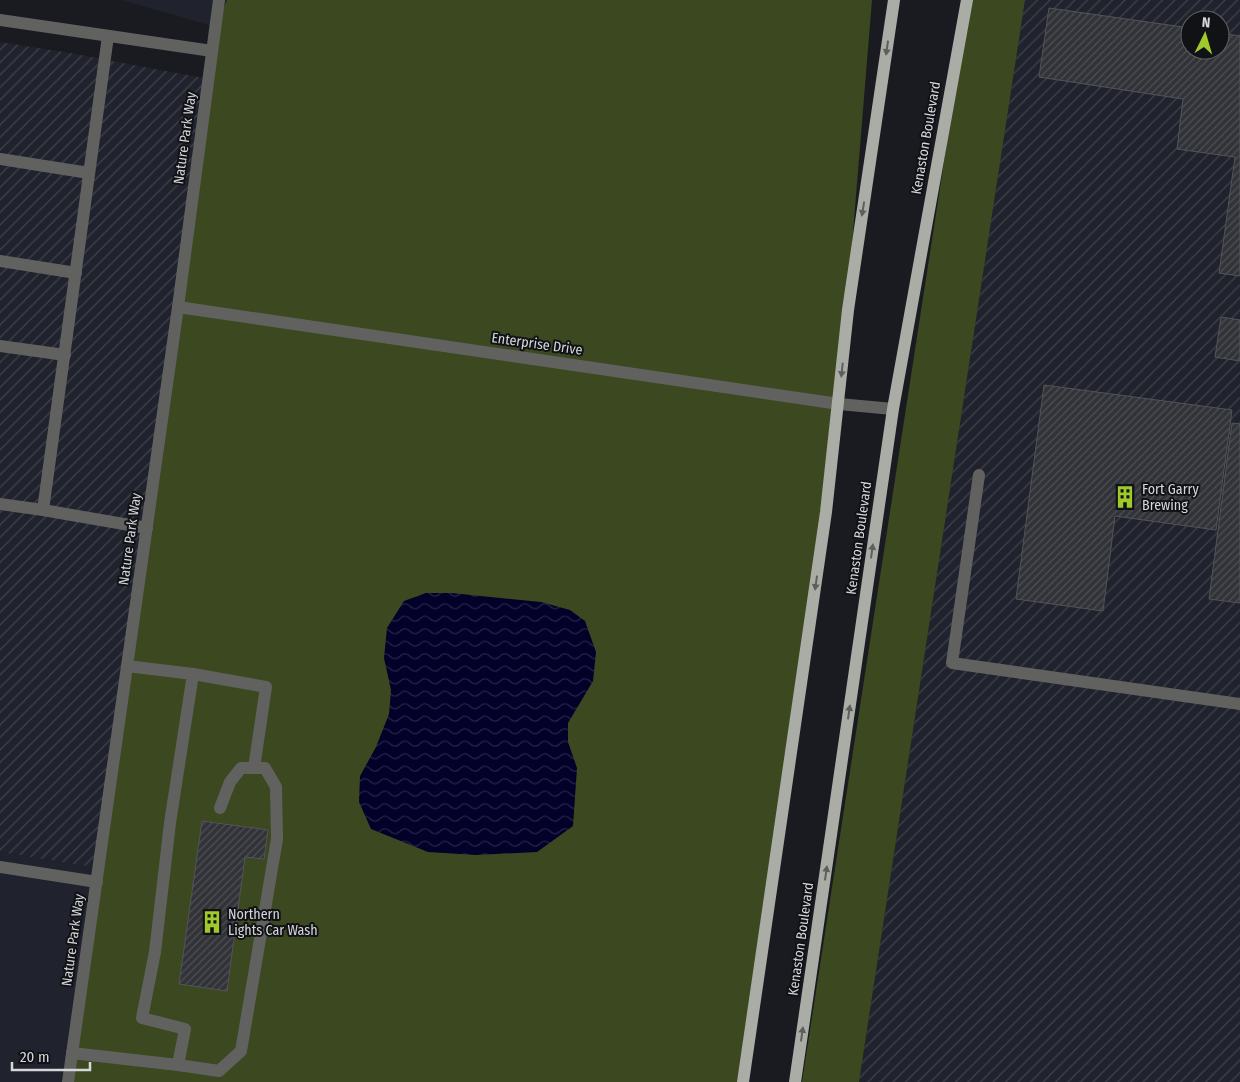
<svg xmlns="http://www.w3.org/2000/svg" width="1240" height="1082" font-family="'Fira Sans Condensed',sans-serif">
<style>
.built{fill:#20232d}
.industrial{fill:url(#industrial-furrows);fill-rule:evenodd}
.green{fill:#3b4820}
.water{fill:url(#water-waves)}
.building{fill:url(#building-hatch);stroke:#52545a}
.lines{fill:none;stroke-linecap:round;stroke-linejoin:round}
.minor{stroke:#616260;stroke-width:12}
.major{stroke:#aaaca6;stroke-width:12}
.oneway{fill:#5d5f5e}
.labels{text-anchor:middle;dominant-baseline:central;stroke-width:4;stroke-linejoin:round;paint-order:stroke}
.street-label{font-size:14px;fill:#d6d7db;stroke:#101216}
.poi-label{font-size:14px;fill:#d6d7db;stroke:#101216;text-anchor:start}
</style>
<defs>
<pattern id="industrial-furrows" width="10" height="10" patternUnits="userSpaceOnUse" patternTransform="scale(1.25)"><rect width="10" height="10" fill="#20232d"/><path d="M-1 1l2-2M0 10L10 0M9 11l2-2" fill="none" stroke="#40424b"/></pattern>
<pattern id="water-waves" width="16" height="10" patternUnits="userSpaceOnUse" patternTransform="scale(1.25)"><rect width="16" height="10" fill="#030029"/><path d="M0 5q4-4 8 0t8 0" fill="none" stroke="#272447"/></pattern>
<pattern id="building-hatch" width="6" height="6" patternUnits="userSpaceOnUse" patternTransform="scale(1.25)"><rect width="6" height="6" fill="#313338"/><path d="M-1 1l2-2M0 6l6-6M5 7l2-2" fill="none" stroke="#4e5054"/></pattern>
</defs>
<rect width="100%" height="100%" fill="#191b20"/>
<g class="built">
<polygon points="122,0 227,0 215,27"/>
<polygon points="0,852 99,868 68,1082 0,1082"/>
</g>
<g class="industrial">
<path d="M1025,0H1240V1082H859ZM1190,20H1220V50H1190Z"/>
<polygon points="0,42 70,53 208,79 99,868 0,852"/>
</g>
<g class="green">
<polygon points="227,0 872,0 839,404 743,1082 68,1082 215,27"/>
<polygon points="969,0 1025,0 859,1082 802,1082"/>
</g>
<polygon class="water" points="426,593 451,593 541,602 570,610 585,621 596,652 593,681 568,723 568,742 577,768 573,826 537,852 476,855 428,852 371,829 359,802 360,776 376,747 389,714 391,690 384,658 387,628 404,601"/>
<g class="building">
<polygon points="1049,8 1190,28 1190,50 1220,50 1220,33 1240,36 1240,276 1219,273 1235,157 1177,149 1183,99 1039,77"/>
<polygon points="1221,317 1240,320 1240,361 1215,357"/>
<polygon points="1044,385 1232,410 1216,530 1115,516 1103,611 1016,599"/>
<polygon points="1232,423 1240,424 1240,603 1209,599"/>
<polygon points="202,821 268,830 264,859 245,857 227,991 179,984"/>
</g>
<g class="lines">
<g class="minor">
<polyline points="0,20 212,51"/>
<polyline points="108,36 43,510 147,528"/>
<polyline points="0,159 89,173"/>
<polyline points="0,261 76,273"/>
<polyline points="178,307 839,404 893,409"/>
<polyline points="0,346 65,355"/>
<polyline points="979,475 952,663 1240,704"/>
<polyline points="0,504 43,510"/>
<polyline points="193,674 266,687 254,768"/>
<polyline points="0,867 97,882"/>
<polyline points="72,1053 178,1065 185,1029 142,1018 155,952 170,823 193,674 127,666"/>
<polyline points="178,1065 219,1071 241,1051 277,839 276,787 265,768 241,768 230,782 220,808"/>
<polyline points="68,1082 178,307 219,0"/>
</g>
<g class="major">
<polyline points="743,1082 826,512 848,310 894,0"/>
<polyline points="795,1082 893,409 967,0"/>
</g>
</g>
<defs><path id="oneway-solid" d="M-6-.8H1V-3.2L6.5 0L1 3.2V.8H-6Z" transform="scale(1.25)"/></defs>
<g class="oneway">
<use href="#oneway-solid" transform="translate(887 48) rotate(98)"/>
<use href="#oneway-solid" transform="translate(863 209) rotate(99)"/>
<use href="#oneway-solid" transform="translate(842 370) rotate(96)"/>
<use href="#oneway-solid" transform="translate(872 551) rotate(-82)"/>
<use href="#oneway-solid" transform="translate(816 583) rotate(98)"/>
<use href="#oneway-solid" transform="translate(849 712) rotate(-82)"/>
<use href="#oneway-solid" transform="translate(826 873) rotate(-82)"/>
<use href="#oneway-solid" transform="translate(802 1034) rotate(-82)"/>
</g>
<defs>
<symbol id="building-bare" viewBox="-9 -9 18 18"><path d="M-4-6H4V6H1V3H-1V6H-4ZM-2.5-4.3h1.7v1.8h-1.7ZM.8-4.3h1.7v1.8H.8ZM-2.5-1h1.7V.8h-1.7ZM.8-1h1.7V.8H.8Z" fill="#a0c92c" stroke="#101216" stroke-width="2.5" paint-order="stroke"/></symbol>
</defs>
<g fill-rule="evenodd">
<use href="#building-bare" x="1109" y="481" width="32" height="32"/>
<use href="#building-bare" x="196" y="906" width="32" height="32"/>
</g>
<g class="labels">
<g class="street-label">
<text transform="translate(185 138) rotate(-82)">Nature Park Way</text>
<text transform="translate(926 138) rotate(-80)">Kenaston Boulevard</text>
<text transform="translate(537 344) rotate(8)">Enterprise Drive</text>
<text transform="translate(859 538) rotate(-82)">Kenaston Boulevard</text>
<text transform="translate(130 539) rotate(-82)">Nature Park Way</text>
<text transform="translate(801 939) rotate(-82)">Kenaston Boulevard</text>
<text transform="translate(73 940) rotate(-82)">Nature Park Way</text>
</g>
<g class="poi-label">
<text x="1142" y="489">Fort Garry<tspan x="1142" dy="16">Brewing</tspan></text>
<text x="228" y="914">Northern<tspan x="228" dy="16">Lights Car Wash</tspan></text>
</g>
</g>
<g transform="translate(1205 35) rotate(5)"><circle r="24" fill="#101216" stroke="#5f6165"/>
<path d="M0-4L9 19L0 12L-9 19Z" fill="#a0c92c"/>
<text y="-8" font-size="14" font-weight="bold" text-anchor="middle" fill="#d6d7db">N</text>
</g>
<path d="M12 1062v8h78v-8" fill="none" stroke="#d6d7db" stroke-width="2.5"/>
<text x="20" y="1062" font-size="15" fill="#d6d7db" stroke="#101216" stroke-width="4" paint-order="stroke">20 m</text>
</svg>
